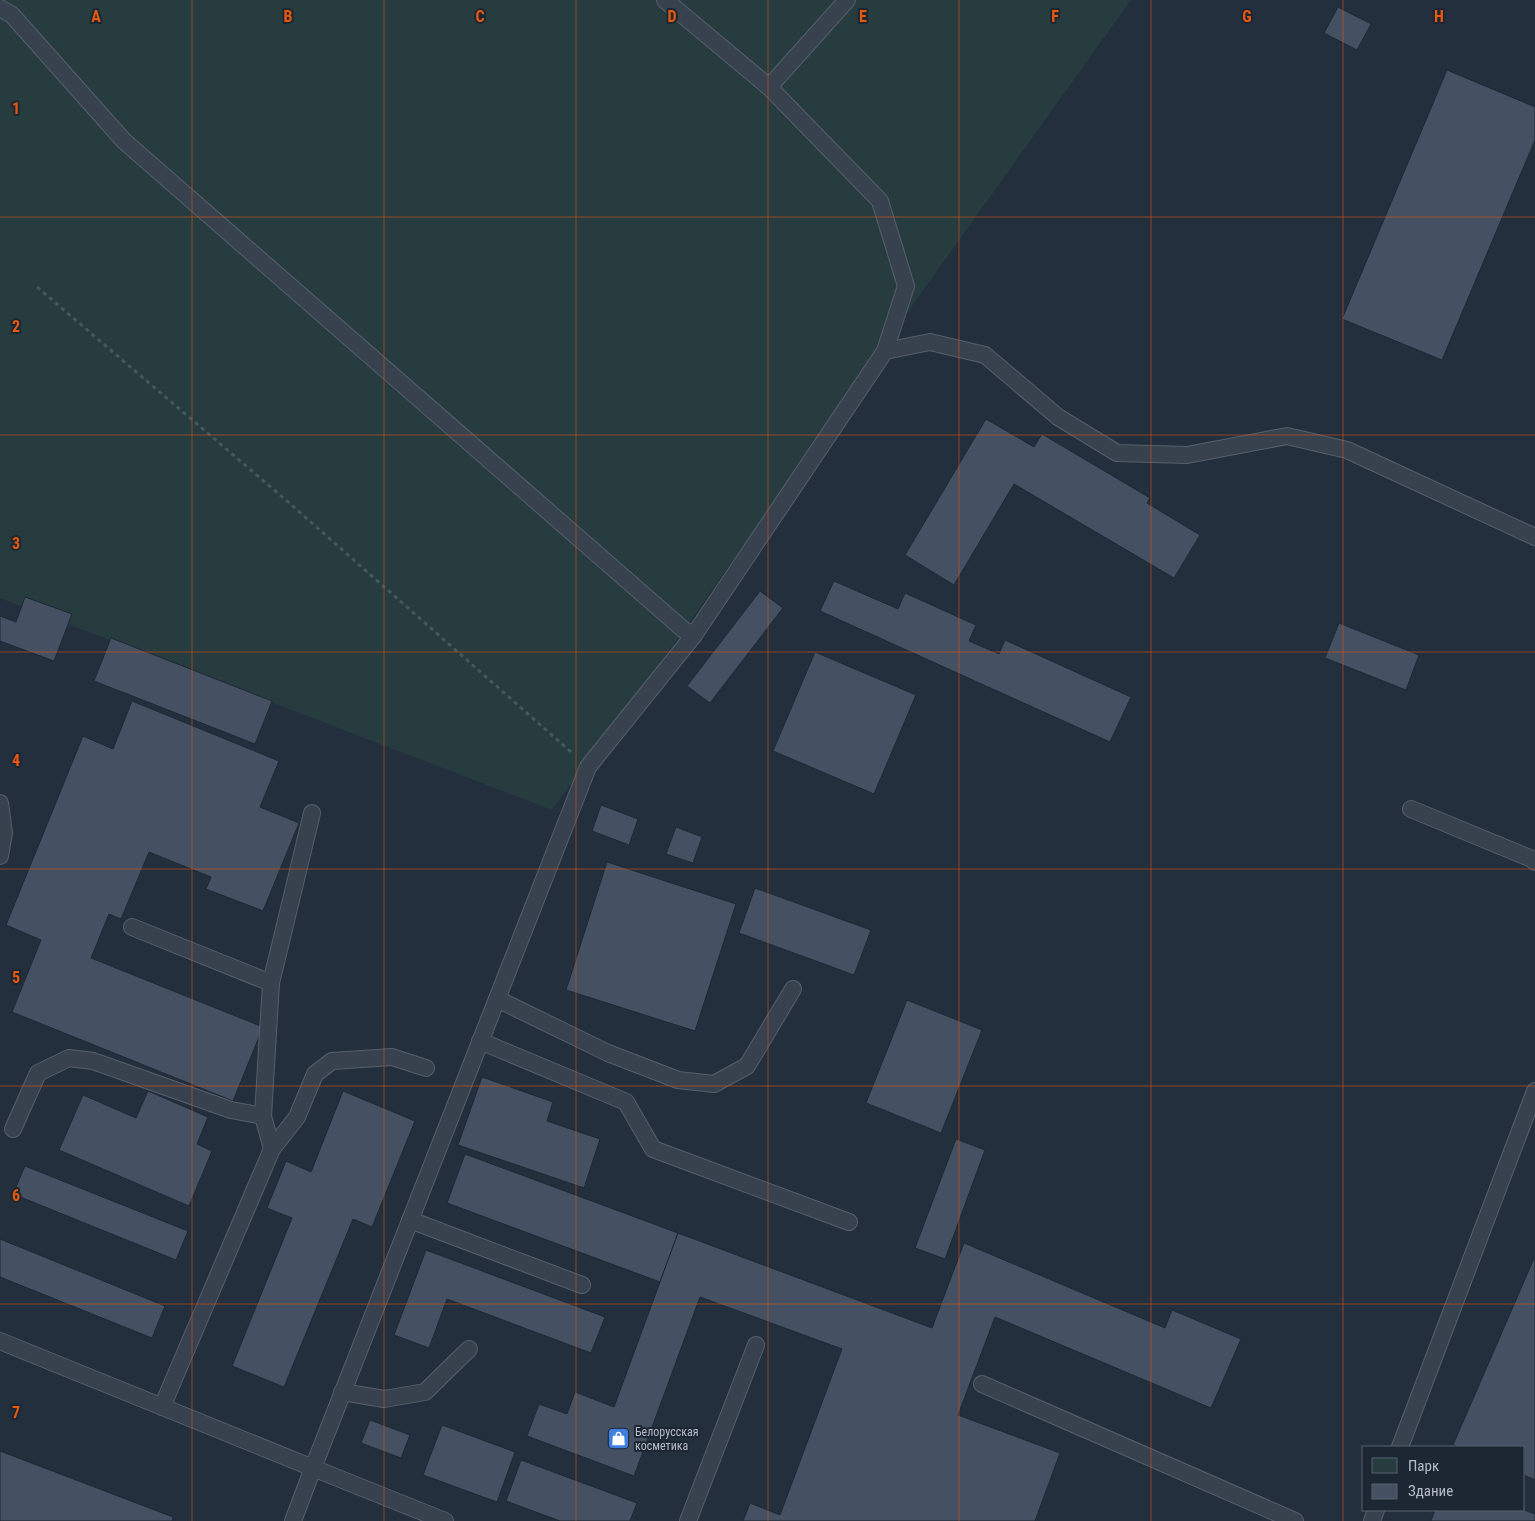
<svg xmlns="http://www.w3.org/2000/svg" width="1535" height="1521" font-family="'Roboto Condensed',sans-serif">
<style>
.green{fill:#263c3f}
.building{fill:#455162;stroke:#1f2835}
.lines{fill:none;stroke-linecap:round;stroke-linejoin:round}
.service-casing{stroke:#565f6c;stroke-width:18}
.path{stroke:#44595c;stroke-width:3;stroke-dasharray:4 4;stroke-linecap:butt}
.service{stroke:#38414e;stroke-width:16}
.grid{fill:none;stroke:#e8590c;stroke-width:1;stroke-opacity:0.55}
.labels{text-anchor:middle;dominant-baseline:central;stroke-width:4;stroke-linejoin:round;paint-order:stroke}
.poi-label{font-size:12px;fill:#b4bcc9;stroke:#1d2633;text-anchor:start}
.grid-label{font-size:16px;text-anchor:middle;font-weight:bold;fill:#e8590c;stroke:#1d2633;stroke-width:4;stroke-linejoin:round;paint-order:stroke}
</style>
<rect width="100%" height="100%" fill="#242f3e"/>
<polygon class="green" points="0,0 1131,0 914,303 684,630 552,810 0,598"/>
<g class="building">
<polygon points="1338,7 1371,24 1357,50 1324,33"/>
<polygon points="1447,70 1535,107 1535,140 1442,360 1342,319"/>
<polygon points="986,419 1034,447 1042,434 1150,498 1147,503 1200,535 1174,578 1014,484 954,585 905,555"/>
<polygon points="834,581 898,609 905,593 976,625 969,641 999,654 1005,640 1131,697 1110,742 820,611"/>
<polygon points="760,591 783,608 710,703 687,686"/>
<polygon points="25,597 72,614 54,661 0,641 0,616 16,622"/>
<polygon points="1339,623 1419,655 1406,690 1325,658"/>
<polygon points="111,638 272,701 255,744 94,681"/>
<polygon points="815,652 916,695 874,794 773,751"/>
<polygon points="132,701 279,761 260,807 299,823 263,911 206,889 211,877 149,852 121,919 109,914 91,958 263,1027 233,1101 12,1012 41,940 6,925 83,736 113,749"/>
<polygon points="601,805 638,819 629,845 592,831"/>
<polygon points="676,827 702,837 693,863 666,854"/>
<polygon points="607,862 736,904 695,1031 566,990"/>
<polygon points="755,888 871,930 854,975 739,933"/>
<polygon points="907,1000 982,1030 941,1133 866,1103"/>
<polygon points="482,1077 553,1102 547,1121 600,1139 584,1188 458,1145"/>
<polygon points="148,1091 208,1117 197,1144 212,1151 189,1206 59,1150 83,1095 136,1118"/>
<polygon points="343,1091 415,1121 372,1227 353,1219 284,1387 232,1366 292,1218 267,1208 286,1161 311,1172"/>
<polygon points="956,1139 985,1150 945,1259 915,1248"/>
<polygon points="465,1154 678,1233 660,1282 447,1203"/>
<polygon points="25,1166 188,1231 176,1260 13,1194"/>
<polygon points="678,1233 932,1328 964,1243 1165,1328 1172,1310 1241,1339 1211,1408 995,1317 958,1415 1060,1453 1035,1521 743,1521 750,1503 780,1515 842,1349 700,1297 634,1476 527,1436 539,1404 567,1414 575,1392 614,1407"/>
<polygon points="0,1239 165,1306 152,1338 0,1277"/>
<polygon points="426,1250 605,1317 591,1353 447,1299 429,1348 394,1335"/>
<polygon points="1535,1256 1535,1480 1524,1475 1524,1447 1459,1447 1453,1445"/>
<polygon points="370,1420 410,1435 401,1458 361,1443"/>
<polygon points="442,1425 515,1452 497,1502 423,1475"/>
<polygon points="0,1451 173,1517 172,1521 0,1521"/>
<polygon points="521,1460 637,1503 630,1521 560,1521 506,1501"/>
<polygon points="1435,1510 1524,1510 1535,1514 1535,1521 1431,1521"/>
</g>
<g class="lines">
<defs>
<g id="service">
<polyline points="665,0 769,87 880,201 906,286 885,351"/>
<polyline points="0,8 12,15 124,141 684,630 694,635"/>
<polyline points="769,87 847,0"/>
<polyline points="0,803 4,833 0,856"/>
<polyline points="1411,809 1532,859 1535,862"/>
<polyline points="132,927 271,983"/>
<polyline points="497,999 608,1053 678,1080 714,1084 747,1066 793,989"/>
<polyline points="480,1041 626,1102 653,1149 849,1222"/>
<polyline points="13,1129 38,1073 69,1058 93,1061 231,1110 263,1116"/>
<polyline points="272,1149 263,1116 271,983 312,813"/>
<polyline points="410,1220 582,1285"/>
<polyline points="0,1341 313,1468 293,1521"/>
<polyline points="982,1384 1295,1521"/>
<polyline points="342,1392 384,1399 425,1392 469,1349"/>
<polyline points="162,1407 272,1149 297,1117 315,1074 332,1061 392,1057 426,1068"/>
<polyline points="1400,1447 1535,1091"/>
<polyline points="445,1521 313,1468 588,767 694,635 885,351 930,342 985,355 1058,417 1117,453 1187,455 1287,436 1347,450 1535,537"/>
<polyline points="688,1521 756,1345"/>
<polyline points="1372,1521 1376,1510"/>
</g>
</defs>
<use href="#service" class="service-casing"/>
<polyline class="path" points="37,287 287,501 571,752"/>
<use href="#service" class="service"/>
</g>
<path class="grid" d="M192,0V1521M384,0V1521M576,0V1521M768,0V1521M959,0V1521M1151,0V1521M1343,0V1521M0,217H1535M0,435H1535M0,652H1535M0,869H1535M0,1086H1535M0,1304H1535"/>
<defs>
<symbol id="shop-square" viewBox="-11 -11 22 22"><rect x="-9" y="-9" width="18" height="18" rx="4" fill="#3f7fe0" stroke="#1d2633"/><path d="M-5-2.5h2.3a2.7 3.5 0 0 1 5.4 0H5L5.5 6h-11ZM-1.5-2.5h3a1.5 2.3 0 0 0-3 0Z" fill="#fff"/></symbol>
</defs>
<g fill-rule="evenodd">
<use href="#shop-square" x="606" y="1426" width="25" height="25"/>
</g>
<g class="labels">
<g class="poi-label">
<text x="635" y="1432">Белорусская<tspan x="635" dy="14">косметика</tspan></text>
</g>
</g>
<g class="grid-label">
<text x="96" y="22">A</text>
<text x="288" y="22">B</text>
<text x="480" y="22">C</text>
<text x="672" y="22">D</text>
<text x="863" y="22">E</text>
<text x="1055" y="22">F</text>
<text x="1247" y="22">G</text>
<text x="1439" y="22">H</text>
<text x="16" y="114">1</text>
<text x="16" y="332">2</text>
<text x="16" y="549">3</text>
<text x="16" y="766">4</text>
<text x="16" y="983">5</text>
<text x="16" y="1201">6</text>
<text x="16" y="1418">7</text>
</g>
<rect x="1362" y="1446" width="162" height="65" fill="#1d2633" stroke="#59626f"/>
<rect x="1372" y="1458" width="25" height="15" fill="#263c3f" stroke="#59626f"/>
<text x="1408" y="1471" font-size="15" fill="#b4bcc9">Парк</text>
<rect x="1372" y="1484" width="25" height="15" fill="#455162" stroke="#59626f"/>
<text x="1408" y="1496" font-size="15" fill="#b4bcc9">Здание</text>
</svg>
